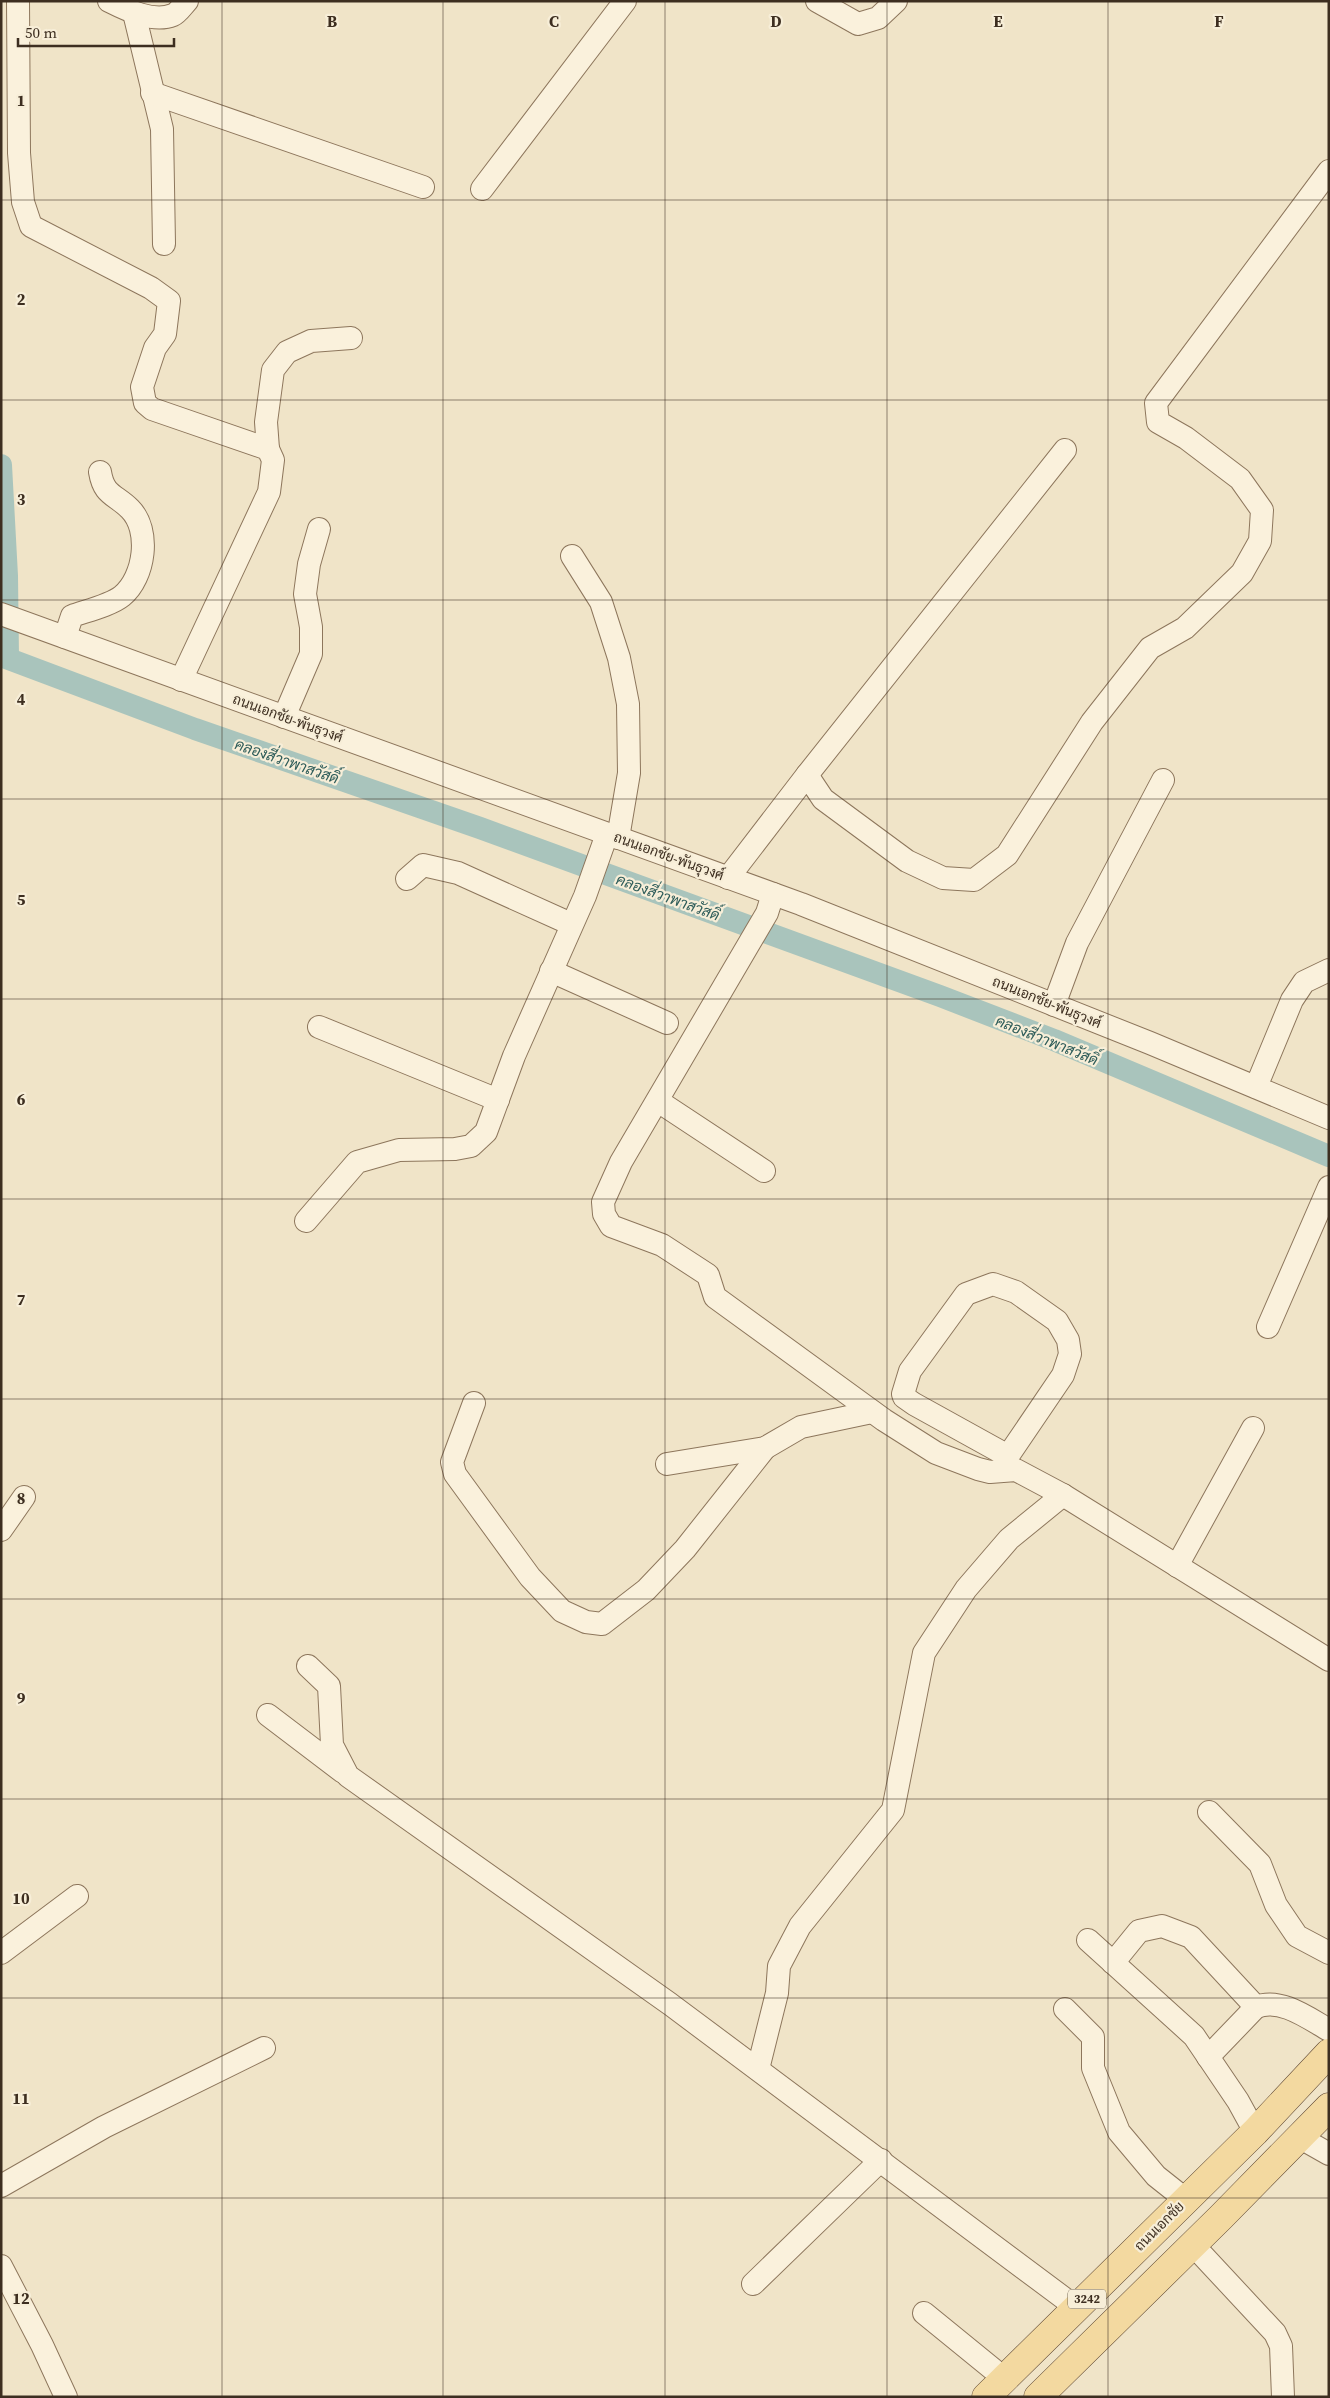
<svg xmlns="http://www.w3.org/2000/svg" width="1330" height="2398" font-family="'Source Serif 4',Sarabun,serif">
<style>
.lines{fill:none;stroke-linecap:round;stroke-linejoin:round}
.canal{stroke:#a9c4bc;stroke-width:22}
.minor-casing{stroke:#8d765c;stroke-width:24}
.major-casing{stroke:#5b4430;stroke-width:29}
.minor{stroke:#faf1dc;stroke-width:22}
.major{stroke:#f3d9a0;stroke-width:28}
.grid{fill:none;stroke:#3d2e20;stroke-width:1;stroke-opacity:0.55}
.labels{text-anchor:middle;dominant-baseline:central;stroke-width:4.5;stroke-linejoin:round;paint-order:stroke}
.shield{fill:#f7eed8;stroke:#756857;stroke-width:1}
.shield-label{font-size:12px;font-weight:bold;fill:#3d2e20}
.street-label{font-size:14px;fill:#3d2e20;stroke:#f7eed8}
.water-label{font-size:15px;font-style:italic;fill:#2f5d5a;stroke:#f7eed8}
.grid-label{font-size:16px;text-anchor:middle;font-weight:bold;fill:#3d2e20;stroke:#f7eed8;stroke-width:4.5;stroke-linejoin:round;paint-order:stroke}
</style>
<rect width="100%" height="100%" fill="#f0e4c8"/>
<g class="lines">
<g class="canal">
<polyline points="1,465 7,576 8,658"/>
<polyline points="1,656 195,729 480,828 940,996 1054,1040 1329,1156"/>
</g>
<defs>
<g id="minor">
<polyline points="18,1 19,153 23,202 31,226 151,288 169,301 165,334 155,348 142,387 145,403 152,409 268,449 273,460 269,492 181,680"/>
<path d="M109,1C127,10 153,23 173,15C178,13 183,5 187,1"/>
<polyline points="817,1 858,24 878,18 896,1"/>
<polyline points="134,13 162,129 164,244"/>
<polyline points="152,93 423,187"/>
<polyline points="482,189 625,1"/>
<polyline points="268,449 266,422 273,370 287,352 311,341 351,338"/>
<polyline points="572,556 601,602 619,658 628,704 629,773 618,838"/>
<polyline points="1,614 801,904 1150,1043 1329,1118"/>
<path d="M65,637L72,616C86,611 111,605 122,596C145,577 151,530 130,509C115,494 104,496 100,472"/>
<polyline points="284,717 311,654 311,627 305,594 309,564 319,529"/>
<polyline points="807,775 1065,450"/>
<polyline points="728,878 807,775 823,799 907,861 943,878 974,880 1007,855 1092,722 1150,648 1185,628 1242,573 1260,541 1262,510 1240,479 1186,438 1158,422 1156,403 1329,171"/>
<polyline points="407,879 423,865 458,873 571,924"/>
<polyline points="773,894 767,913 621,1162 603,1202 604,1214 611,1226 662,1245 708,1275 715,1297 884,1420 936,1453 978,1469 990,1472 1016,1470 1063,1495 1329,1660"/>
<polyline points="551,971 667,1023"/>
<polyline points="1054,1005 1077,943 1163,780"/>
<polyline points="319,1027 498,1100"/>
<polyline points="1256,1087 1292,1000 1304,982 1329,970"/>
<polyline points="658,1101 764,1171"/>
<polyline points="306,1221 357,1162 399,1150 455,1149 471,1146 486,1132 514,1056 585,896 607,834"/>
<polyline points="1268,1327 1329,1187"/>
<polyline points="474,1403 452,1462 455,1474 530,1577 562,1611 586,1622 602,1624 646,1590 685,1549 765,1448"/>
<polyline points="667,1464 765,1448 801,1427 872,1412"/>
<polyline points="1001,1470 1008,1456 1063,1375 1070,1354 1068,1340 1057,1321 1016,1292 993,1284 966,1294 910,1371 903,1394 904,1397 914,1404 1008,1456"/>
<polyline points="1,1530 24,1497"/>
<polyline points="1177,1566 1253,1428"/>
<polyline points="308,1666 329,1686 332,1745 348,1776 670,2004 1077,2308"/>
<polyline points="268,1715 343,1772"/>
<polyline points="1209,1812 1260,1864 1276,1905 1297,1936 1329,1953"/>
<polyline points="1088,1940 1194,2036 1238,2101 1255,2132"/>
<polyline points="1,1953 77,1896"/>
<polyline points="1113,1963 1139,1931 1162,1926 1191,1937 1256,2007 1208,2057"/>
<path d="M1256,2007C1280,1997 1308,2018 1329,2030"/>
<polyline points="1065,2009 1093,2037 1093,2068 1119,2132 1156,2176 1185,2199"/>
<polyline points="758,2069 777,1993 779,1966 800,1926 893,1810 924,1653 966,1589 1009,1539 1063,1495"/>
<polyline points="1299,2137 1329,2154"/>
<polyline points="1,2186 104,2127 264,2048"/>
<polyline points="1193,2245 1275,2333 1281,2346 1283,2397"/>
<polyline points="1,2266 42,2345 66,2397"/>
<polyline points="753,2284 881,2160"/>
<polyline points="924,2313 1005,2379"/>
</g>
<g id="major">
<polyline points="986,2397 1255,2132 1329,2053"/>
<polyline points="1038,2397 1221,2217 1329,2107"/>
</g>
</defs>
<use href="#minor" class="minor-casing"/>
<use href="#major" class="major-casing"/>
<use href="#minor" class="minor"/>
<use href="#major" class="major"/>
</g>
<path class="grid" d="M222,1V2397M443,1V2397M665,1V2397M887,1V2397M1108,1V2397M1,200H1329M1,400H1329M1,600H1329M1,799H1329M1,999H1329M1,1199H1329M1,1399H1329M1,1599H1329M1,1799H1329M1,1998H1329M1,2198H1329"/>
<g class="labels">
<rect class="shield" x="1068" y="2289.5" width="38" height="19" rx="4"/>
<g class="shield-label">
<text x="1087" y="2299">3242</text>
</g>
<g class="street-label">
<text transform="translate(288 718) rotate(20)">ถนนเอกชัย-พันธุวงศ์</text>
<text transform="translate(669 856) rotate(20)">ถนนเอกชัย-พันธุวงศ์</text>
<text transform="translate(1047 1002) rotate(22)">ถนนเอกชัย-พันธุวงศ์</text>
<text transform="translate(1159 2226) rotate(-45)">ถนนเอกชัย</text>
</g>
<g class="water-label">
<text transform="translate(287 761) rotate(19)">คลองสี่วาพาสวัสดิ์</text>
<text transform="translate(668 897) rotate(20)">คลองสี่วาพาสวัสดิ์</text>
<text transform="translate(1047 1040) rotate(22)">คลองสี่วาพาสวัสดิ์</text>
</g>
</g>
<g class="grid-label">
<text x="332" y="27">B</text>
<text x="554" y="27">C</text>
<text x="776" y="27">D</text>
<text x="998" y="27">E</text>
<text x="1219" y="27">F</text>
<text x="21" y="106">1</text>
<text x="21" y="305">2</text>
<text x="21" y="505">3</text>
<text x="21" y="705">4</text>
<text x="21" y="905">5</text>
<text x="21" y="1105">6</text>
<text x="21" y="1305">7</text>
<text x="21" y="1504">8</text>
<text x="21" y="1704">9</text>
<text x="21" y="1904">10</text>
<text x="21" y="2104">11</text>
<text x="21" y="2304">12</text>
</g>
<rect width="1330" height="2398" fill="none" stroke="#3d2e20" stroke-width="5"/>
<path d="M18 38v8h156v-8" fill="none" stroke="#3d2e20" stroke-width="2.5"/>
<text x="25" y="38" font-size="15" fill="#3d2e20" stroke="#f7eed8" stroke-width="4" paint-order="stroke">50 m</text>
</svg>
